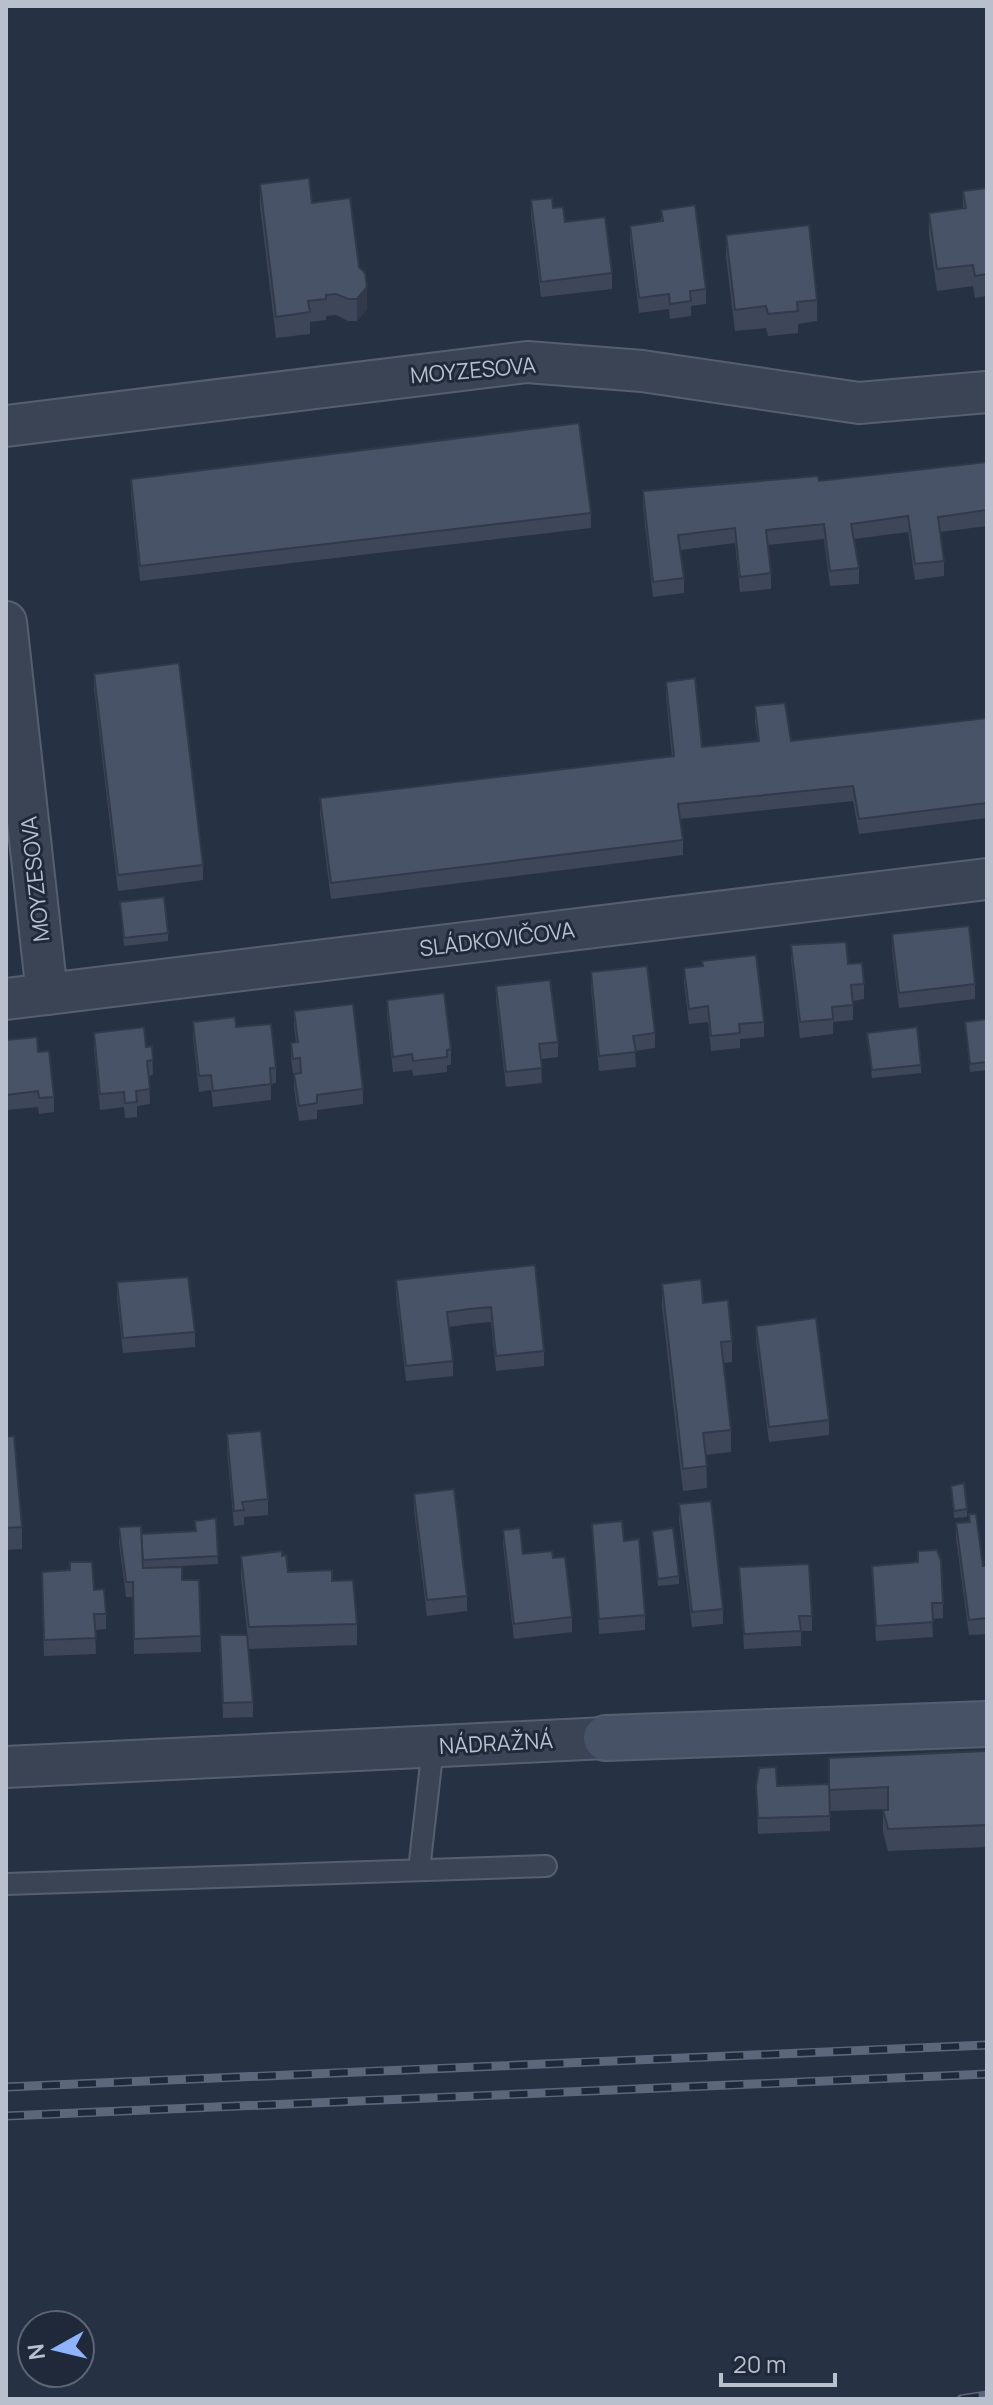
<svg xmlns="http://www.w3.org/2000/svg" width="993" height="2405" font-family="Manrope,sans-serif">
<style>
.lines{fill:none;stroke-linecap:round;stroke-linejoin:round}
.lane-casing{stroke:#565f6e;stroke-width:24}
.street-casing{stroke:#565f6e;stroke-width:44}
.secondary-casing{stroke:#565f6e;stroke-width:48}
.lane{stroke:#3a4454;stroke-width:20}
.street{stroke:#3a4454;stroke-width:40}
.secondary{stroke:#485267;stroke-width:44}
.rail-casing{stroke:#5c677b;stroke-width:9}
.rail{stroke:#1f2939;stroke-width:6;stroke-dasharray:18;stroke-linecap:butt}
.wall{fill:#3e4759}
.shaded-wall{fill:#323a49}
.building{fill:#485368;stroke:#323a49;stroke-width:2}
.labels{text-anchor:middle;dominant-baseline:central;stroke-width:6;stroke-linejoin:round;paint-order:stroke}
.street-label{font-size:22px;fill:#b8bfcd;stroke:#1f2939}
</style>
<rect width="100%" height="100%" fill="#263144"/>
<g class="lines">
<defs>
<g id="lane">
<polyline points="419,1870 433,1746"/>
<polyline points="6,1884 546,1866"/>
</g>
<g id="street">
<polyline points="6,426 527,362 642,371 859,403 987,392"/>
<polyline points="6,622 47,994"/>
<polyline points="6,999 987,879"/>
<polyline points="6,1767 606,1738"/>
</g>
<polyline id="secondary" points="606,1738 987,1724"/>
</defs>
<use href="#lane" class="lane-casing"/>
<use href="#street" class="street-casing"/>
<use href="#secondary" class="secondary-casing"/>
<use href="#lane" class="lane"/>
<use href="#street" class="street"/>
<use href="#secondary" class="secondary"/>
<defs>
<g id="rail">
<polyline points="6,2087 987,2045"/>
<polyline points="6,2116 987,2074"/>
<polyline points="961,2399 987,2395"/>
</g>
</defs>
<use href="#rail" class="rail-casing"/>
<use href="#rail" class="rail"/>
</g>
<g class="wall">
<polygon points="260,184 312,203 359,267 367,309 357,321 348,321 336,315 326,316 326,320 310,322 310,334 276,338 260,206"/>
<polygon points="987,188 987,296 975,298 973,286 937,291 929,235 929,213 963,208 963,191"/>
<polygon points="531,200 565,222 612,273 612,289 541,297 531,216"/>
<polygon points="661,210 706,289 706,304 691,306 691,316 670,319 669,309 639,313 630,241 630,226 661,222"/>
<polygon points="726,235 817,300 817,321 798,324 798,333 768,336 766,328 735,331 726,257"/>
<polygon points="987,462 987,526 940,532 944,561 944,576 915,580 908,532 854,539 859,568 859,584 830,586 824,539 768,545 771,573 771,589 740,592 735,543 680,550 684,578 684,593 653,597 643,506 643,491 819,481"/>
<polygon points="131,479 591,513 591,528 140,581 131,494"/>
<polygon points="94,674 203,865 203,880 118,891 94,689"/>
<polygon points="666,682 702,747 758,741 755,722 755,706 791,741 987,718 987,818 859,834 853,801 680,819 683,840 683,855 331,899 320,814 320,798 672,757 666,697"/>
<polygon points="120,902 168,933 168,941 124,946"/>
<polygon points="892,934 975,984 975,999 899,1008 892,949"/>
<polygon points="791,945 848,964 864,984 864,999 853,1001 853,1020 833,1022 833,1034 800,1038 791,960"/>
<polygon points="684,968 764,1022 764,1037 740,1039 740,1048 711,1051 708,1022 689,1024 684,983"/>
<polygon points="591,972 655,1033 655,1048 635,1051 636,1067 599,1071 591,988"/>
<polygon points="496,986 558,1042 558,1057 541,1059 542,1083 506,1087 496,1001"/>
<polygon points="387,1000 451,1049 451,1065 447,1065 447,1072 413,1076 412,1070 393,1072 387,1015"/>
<polygon points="294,1011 363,1089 363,1104 317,1110 317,1119 299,1121 294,1089 294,1074 293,1074 291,1058 291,1043 296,1042 294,1026"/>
<polygon points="987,1019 987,1070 970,1072 965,1022"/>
<polygon points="193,1022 236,1027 276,1068 276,1083 271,1084 271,1100 213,1107 211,1090 199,1092 193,1037"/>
<polygon points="94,1033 146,1047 152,1046 153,1075 149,1076 150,1104 137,1106 137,1117 125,1118 124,1107 100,1110 94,1048"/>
<polygon points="867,1033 921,1065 921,1073 872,1078"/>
<polygon points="6,1040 38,1052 54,1097 54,1112 39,1114 38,1107 6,1110"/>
<polygon points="535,1265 544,1351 544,1366 496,1371 491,1322 469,1324 449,1327 453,1361 453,1376 406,1381 396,1295 396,1280"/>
<polygon points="117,1282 195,1332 195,1347 123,1353 117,1297"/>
<polygon points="662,1284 703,1303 732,1341 732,1362 724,1363 731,1430 731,1452 706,1455 707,1488 683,1491 662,1306"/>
<polygon points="756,1326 829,1420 829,1435 769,1442 756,1341"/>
<polygon points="227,1434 268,1499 268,1515 244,1517 244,1525 234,1526 227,1450"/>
<polygon points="6,1437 22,1527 22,1549 6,1550"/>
<polygon points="951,1486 967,1509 967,1517 954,1518"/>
<polygon points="414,1494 467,1596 467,1611 427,1616 414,1509"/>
<polygon points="679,1504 723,1609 723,1624 692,1627 679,1520"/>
<polygon points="969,1514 983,1566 987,1566 987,1634 969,1635 956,1538 956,1523 969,1522"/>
<polygon points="216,1518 218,1564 143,1568 182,1580 199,1580 201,1652 134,1654 133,1597 126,1597 119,1543 119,1527 141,1534 195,1531"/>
<polygon points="592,1524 624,1541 645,1615 645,1630 599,1634"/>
<polygon points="503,1530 523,1554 553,1558 572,1617 572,1632 514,1639 503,1545"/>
<polygon points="652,1531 679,1576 679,1584 658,1586"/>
<polygon points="241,1556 282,1556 288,1572 332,1581 357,1624 357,1645 249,1649 241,1577"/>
<polygon points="872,1566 943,1603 943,1618 932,1619 933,1637 876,1641"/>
<polygon points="739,1567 812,1616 812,1631 801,1631 801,1646 744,1649"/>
<polygon points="42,1587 94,1590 106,1614 106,1629 95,1630 96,1654 44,1656"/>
<polygon points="220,1651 253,1702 253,1717 223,1718"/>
<polygon points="987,1751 987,1847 888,1851 883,1832 883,1810 888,1810 888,1809 830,1811 830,1831 758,1834 756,1786 829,1784"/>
</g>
<polygon class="shaded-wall" points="367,287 367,309 357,321 357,299"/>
<g class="building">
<polygon points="309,178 312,203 350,198 359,267 365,273 367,287 357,299 348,299 336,294 326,295 326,299 308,301 310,312 276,317 260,184"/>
<polygon points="987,188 987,274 975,276 973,265 937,269 929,213 966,208 963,191"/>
<polygon points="552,198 553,208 563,207 565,222 605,217 612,273 541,282 531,200"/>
<polygon points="695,205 706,289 690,291 691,301 670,304 669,294 639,298 630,226 663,221 661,210"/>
<polygon points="809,225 817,300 797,302 798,311 768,314 766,306 735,310 726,235"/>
<polygon points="579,423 591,513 140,566 131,479"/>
<polygon points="987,462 987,510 938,517 944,561 915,564 908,516 851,524 859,568 830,571 824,524 766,530 771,573 740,577 735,528 678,535 684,578 653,582 643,491 818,476 819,481"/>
<polygon points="179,663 203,865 118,875 94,674"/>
<polygon points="695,678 702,747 759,741 755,706 785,703 791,741 987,718 987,803 859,819 853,786 678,804 683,840 331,883 320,798 674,756 666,682"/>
<polygon points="164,897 168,933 124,938 120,902"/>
<polygon points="969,926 975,984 899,993 892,934"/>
<polygon points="846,942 848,964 862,963 864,984 851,985 853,1005 832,1007 833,1019 800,1022 791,945"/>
<polygon points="756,955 764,1022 739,1024 740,1033 711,1036 708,1006 689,1009 684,968 703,966 702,961"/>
<polygon points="647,966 655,1033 633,1036 636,1052 599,1056 591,972"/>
<polygon points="550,980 558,1042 539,1044 542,1068 506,1072 496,986"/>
<polygon points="444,993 451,1049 447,1050 447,1057 413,1061 412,1054 393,1057 387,1000"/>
<polygon points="353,1004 363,1089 317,1095 317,1103 299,1106 294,1074 301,1073 300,1058 293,1059 291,1043 298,1042 294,1011"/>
<polygon points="235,1017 236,1027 271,1024 276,1068 270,1068 271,1084 213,1091 211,1075 199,1076 193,1022"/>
<polygon points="987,1019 987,1062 970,1064 965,1022"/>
<polygon points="144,1027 146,1047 152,1046 153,1060 147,1061 150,1089 136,1091 137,1102 125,1103 124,1092 100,1094 94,1033"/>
<polygon points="917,1027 921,1065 872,1070 867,1033"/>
<polygon points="37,1037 38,1052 49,1051 54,1097 39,1098 38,1091 6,1095 6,1040"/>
<polygon points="535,1265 544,1351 496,1356 491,1307 469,1309 447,1312 453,1361 406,1366 396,1280"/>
<polygon points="188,1277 195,1332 123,1338 117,1282"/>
<polygon points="701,1279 703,1303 728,1300 732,1341 721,1342 731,1430 703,1433 707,1466 683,1469 662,1284"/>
<polygon points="816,1318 829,1420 769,1427 756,1326"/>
<polygon points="261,1431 268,1499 242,1502 244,1510 234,1511 227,1434"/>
<polygon points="14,1436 22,1527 6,1528 6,1437"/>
<polygon points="964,1483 967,1509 954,1511 951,1486"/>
<polygon points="454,1489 467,1596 427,1600 414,1494"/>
<polygon points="711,1501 723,1609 692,1612 679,1504"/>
<polygon points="969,1514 976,1514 983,1566 987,1566 987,1618 969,1620 956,1523 970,1522"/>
<polygon points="216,1518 218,1556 143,1560 141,1534 196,1531 195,1521"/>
<polygon points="622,1521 624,1541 639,1539 645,1615 599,1619 592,1524"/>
<polygon points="141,1526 143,1568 182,1567 182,1580 199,1580 201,1636 134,1639 133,1582 126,1582 119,1527"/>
<polygon points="520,1528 523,1554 552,1551 553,1558 565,1557 572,1617 514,1624 503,1530"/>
<polygon points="673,1528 679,1576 658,1579 652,1531"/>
<polygon points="937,1550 941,1561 943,1603 932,1603 933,1622 876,1626 872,1566 918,1562 918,1551"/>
<polygon points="282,1551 282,1556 286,1555 288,1572 332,1570 332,1581 353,1580 357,1624 249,1627 241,1556"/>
<polygon points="70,1562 92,1562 94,1590 104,1589 106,1614 94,1614 96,1638 44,1640 42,1572 70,1570"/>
<polygon points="809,1564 812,1616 799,1616 801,1631 744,1634 739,1567"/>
<polygon points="220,1635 247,1635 253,1702 223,1703"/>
<polygon points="987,1751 987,1825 888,1829 883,1810 888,1810 888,1787 829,1790 829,1758"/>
<polygon points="776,1767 777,1786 829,1784 830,1816 758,1818 756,1786 759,1768"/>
</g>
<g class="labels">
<g class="street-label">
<text transform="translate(473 370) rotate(-5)">MOYZESOVA</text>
<text transform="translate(35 879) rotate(-96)">MOYZESOVA</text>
<text transform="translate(497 939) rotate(-7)">SLÁDKOVIČOVA</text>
<text transform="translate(496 1743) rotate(-3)">NÁDRAŽNÁ</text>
</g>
</g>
<rect width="993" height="2405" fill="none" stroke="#b8bfcd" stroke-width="16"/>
<g transform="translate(56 2349) rotate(262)"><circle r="38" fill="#1f2939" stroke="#5c6574" stroke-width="2"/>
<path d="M0-6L14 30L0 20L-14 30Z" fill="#8db4fd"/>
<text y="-12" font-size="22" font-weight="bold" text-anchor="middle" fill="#b8bfcd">N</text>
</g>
<path d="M721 2373v12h114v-12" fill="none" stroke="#b8bfcd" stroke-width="4"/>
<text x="733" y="2373" font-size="24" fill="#b8bfcd" stroke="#1f2939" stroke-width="6" paint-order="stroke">20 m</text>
</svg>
